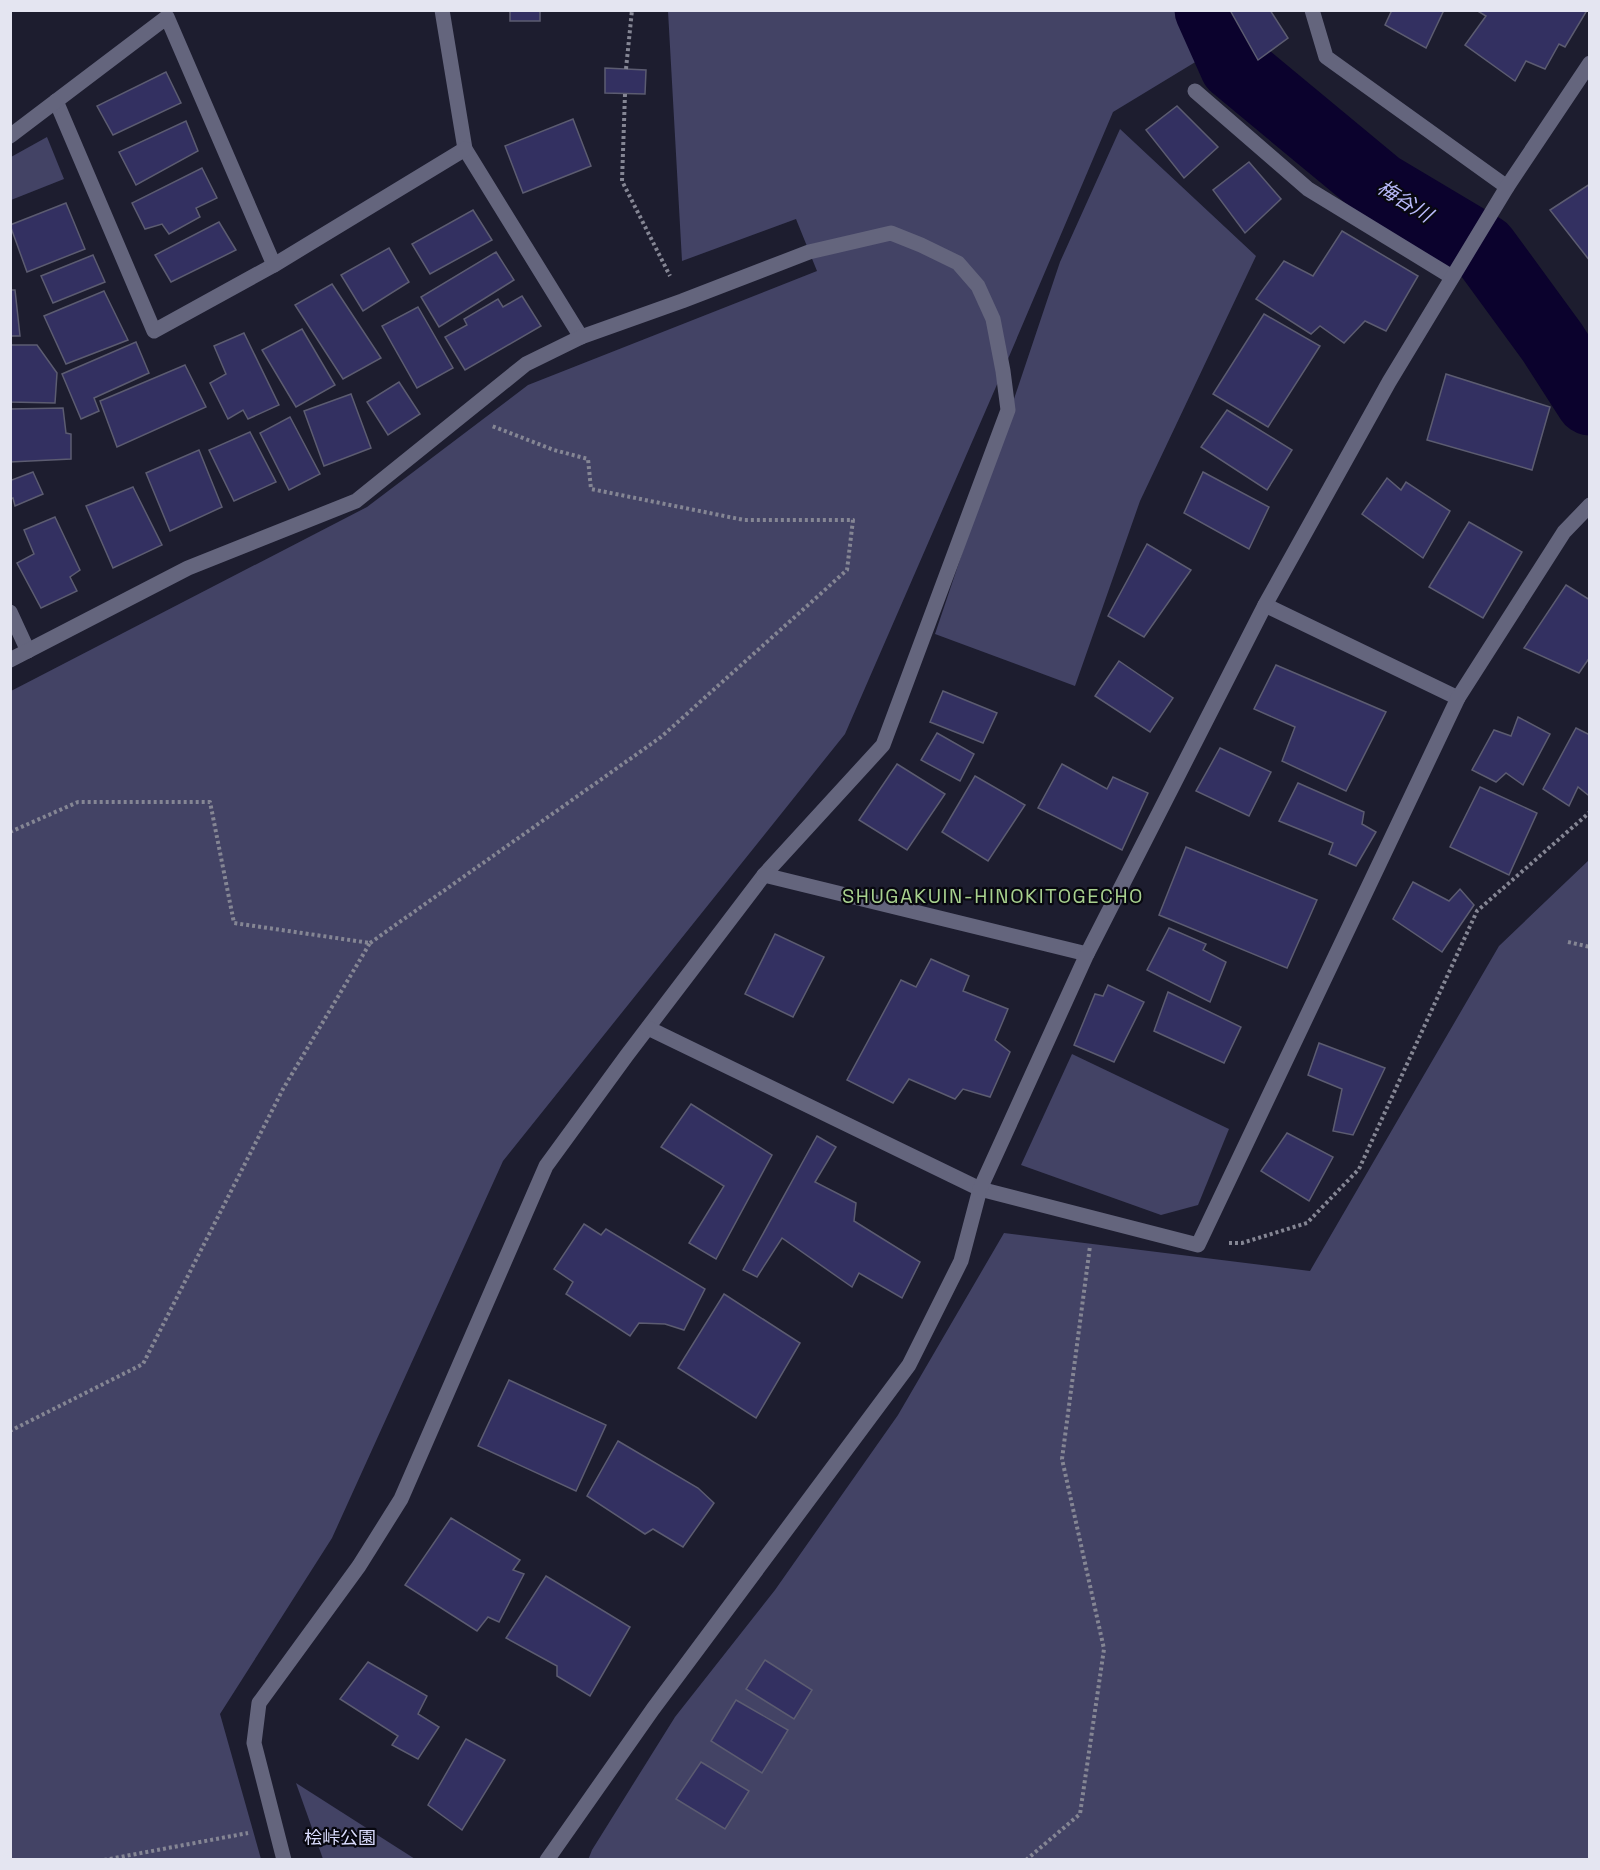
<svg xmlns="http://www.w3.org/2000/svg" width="1600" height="1870" font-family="'Space Grotesk','Noto Sans JP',sans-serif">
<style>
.green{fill:#434365}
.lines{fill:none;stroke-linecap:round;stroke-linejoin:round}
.river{stroke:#0b022d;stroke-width:69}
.building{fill:#333061;stroke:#5c5c71;stroke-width:1.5}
.path{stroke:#858694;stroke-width:4;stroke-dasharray:3 3;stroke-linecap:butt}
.lane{stroke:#64657d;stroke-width:15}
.street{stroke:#64657d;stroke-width:15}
.labels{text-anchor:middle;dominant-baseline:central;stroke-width:4.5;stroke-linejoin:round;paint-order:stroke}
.park-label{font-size:18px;fill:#dbddfe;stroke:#080810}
.water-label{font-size:20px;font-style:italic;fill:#b8b9f9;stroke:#080810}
.neighbourhood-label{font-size:20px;letter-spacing:1.5px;fill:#a8d18e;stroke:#080810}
</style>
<rect width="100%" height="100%" fill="#1d1d2f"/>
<g class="green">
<polygon points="668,11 1184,11 1202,58 1113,112 1002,373 845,734 503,1161 332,1538 220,1714 261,1859 11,1860 11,691 367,507 528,385 817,271 796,219 682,261"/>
<polygon points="1120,129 1256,256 1140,501 1075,686 935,634 1060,262"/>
<polygon points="47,137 64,179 11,200 11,157"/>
<polygon points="1589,860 1589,1859 588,1860 592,1850 675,1717 775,1590 898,1415 1004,1233 1310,1271 1499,946"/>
<polygon points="1072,1054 1229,1129 1198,1205 1161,1215 1021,1165"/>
<polygon points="296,1783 415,1859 323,1859"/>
</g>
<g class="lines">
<polyline class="river" points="1209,10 1234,66 1380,187 1484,249 1552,342 1590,401"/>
</g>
<g class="building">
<rect x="510" y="10" width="30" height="11"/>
<polygon points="1230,10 1270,10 1288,38 1258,60"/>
<polygon points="1392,10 1444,10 1426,48 1385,25"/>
<polygon points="1476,10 1583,10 1586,12 1565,47 1559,44 1545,69 1526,61 1515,81 1465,45 1486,16"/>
<polygon points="605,68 646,70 645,94 605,93"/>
<polygon points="166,72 181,103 113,135 97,106"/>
<polygon points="1177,106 1218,147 1184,178 1146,130"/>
<polygon points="573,119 591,166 523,193 505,146"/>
<polygon points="186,121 198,151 136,185 119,152"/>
<polygon points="1249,162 1281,199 1245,233 1213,190"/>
<polygon points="202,168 217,198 196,208 200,217 169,234 162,224 145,229 132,203"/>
<polygon points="1590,184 1590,261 1550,210"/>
<polygon points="66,203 85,249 27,272 10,225"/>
<polygon points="473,210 492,240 430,274 412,244"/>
<polygon points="219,222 236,250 171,282 155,255"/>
<polygon points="1342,231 1418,276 1386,331 1365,321 1344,343 1320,326 1311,334 1256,299 1284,261 1313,276"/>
<polygon points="389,248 409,282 363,311 341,275"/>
<polygon points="496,252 514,280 439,327 421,297"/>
<polygon points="93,255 105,282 53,303 41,276"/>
<polygon points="332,284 381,358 343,379 295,305"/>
<polygon points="10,290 15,290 20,336 10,336"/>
<polygon points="104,291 128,340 66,364 44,316"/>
<polygon points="522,296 541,326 465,370 445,337 467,325 464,319 498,299 503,307"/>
<polygon points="418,307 453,368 417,388 382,326"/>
<polygon points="1264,314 1320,346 1268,427 1213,394"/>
<polygon points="302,329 335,385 296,407 262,350"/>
<polygon points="244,333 279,405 248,419 243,410 228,419 210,383 226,374 214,346"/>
<polygon points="136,342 149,373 94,398 99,411 81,419 62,374"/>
<polygon points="10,345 37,345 57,373 55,403 10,402"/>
<polygon points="185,365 206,407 117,447 100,401"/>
<polygon points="1446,374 1550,407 1532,470 1427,440"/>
<polygon points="399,382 420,414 388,435 367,402"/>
<polygon points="351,394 371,448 324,466 304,411"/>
<polygon points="63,408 66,433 71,434 71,459 10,462 10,409"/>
<polygon points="1227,410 1292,450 1267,490 1201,447"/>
<polygon points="290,417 320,474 289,490 260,433"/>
<polygon points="250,432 276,482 234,501 209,450"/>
<polygon points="199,450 222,507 170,531 146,473"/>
<polygon points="33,472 43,494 15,506 13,498 10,499 10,479 12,480"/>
<polygon points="1203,472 1269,507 1249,549 1184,513"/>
<polygon points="1387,478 1401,490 1406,482 1450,511 1423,558 1362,514"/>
<polygon points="133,487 162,545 113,568 86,506"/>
<polygon points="55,517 80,570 70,577 77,591 41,608 17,563 34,554 24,530"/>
<polygon points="1469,522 1522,552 1483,618 1429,587"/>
<polygon points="1147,544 1191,570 1144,637 1108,616"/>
<polygon points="1566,585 1590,600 1590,657 1579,673 1524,648"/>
<polygon points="1119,661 1173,698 1150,732 1095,696"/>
<polygon points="1276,665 1386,712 1346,791 1282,761 1295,727 1254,709"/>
<polygon points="943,691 997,713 983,743 930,722"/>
<polygon points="1518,717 1550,734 1523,785 1506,773 1496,782 1472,770 1494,730 1511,736"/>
<polygon points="1576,728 1590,735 1590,792 1588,795 1578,787 1569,806 1543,789"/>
<polygon points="937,733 974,754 960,781 921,760"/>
<polygon points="1220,748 1271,772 1249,816 1196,791"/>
<polygon points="897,764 945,794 907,850 859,820"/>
<polygon points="1062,764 1107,789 1113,777 1148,793 1122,850 1038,808"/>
<polygon points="975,776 1025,805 988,861 942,832"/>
<polygon points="1298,783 1364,812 1362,824 1376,832 1356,866 1329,854 1333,843 1279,821"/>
<polygon points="1480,787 1537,813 1509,875 1450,847"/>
<polygon points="1186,847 1317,900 1287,968 1159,915"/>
<polygon points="1413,882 1449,901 1460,889 1474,905 1442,952 1393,919"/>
<polygon points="1169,928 1206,944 1203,950 1226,962 1210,1002 1147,970"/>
<polygon points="775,934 824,957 793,1017 745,994"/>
<polygon points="931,959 969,976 963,991 1008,1009 995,1040 1010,1052 990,1097 963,1089 955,1099 909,1079 893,1103 847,1080 901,980 916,987"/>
<polygon points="1108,985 1144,1002 1114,1062 1074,1045 1095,994 1103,996"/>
<polygon points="1168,992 1241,1027 1224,1063 1154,1031"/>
<polygon points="1319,1043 1385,1068 1353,1135 1333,1131 1342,1089 1308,1075"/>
<polygon points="691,1104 772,1155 716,1259 689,1243 724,1186 661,1147"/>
<polygon points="1287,1133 1333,1157 1309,1201 1261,1171"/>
<polygon points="817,1136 836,1147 815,1182 856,1203 854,1221 920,1262 902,1298 859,1273 852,1287 782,1238 757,1277 743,1270"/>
<polygon points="584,1224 601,1235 606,1229 705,1289 684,1330 665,1324 639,1323 630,1336 566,1294 573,1282 554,1269"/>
<polygon points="724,1294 800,1343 756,1418 678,1368"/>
<polygon points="509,1380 606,1425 576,1491 478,1446"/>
<polygon points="618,1441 698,1488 714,1503 683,1547 653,1529 645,1534 587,1496"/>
<polygon points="451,1518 520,1560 513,1570 524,1574 499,1622 488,1617 477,1631 405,1585"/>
<polygon points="546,1576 630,1627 590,1696 557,1676 557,1666 506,1638"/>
<polygon points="765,1660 812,1690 794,1719 746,1689"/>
<polygon points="368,1662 427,1696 418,1714 439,1727 418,1759 392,1745 398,1736 340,1699"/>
<polygon points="736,1700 788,1730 762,1773 711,1741"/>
<polygon points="466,1739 505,1760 462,1830 428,1805"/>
<polygon points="701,1762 749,1791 725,1829 676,1799"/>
</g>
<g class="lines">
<g class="path">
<polyline points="626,69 632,10"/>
<polyline points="625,94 622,181 670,276"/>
<polyline points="10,832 78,802 210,802 234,923 370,943 283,1089 143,1364 10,1431"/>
<polyline points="1568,942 1590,947"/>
<polyline points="370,943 661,737 847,570 853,520 744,520 591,489 588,459 554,450 492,426"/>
<polyline points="1229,1243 1242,1243 1307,1223 1359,1169 1477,911 1590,812"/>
<polyline points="104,1860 248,1833"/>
<polyline points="1026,1860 1080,1814 1104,1649 1062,1459 1090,1246"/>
</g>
<g class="lane">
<polyline points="1195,91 1308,189 1452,277"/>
<polyline points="10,612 28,651"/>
</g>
<g class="street">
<polyline points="442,10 465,149 581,337"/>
<polyline points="1312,10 1326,57 1507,187"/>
<polyline points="56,101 154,331 274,265 465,149"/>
<polyline points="10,136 167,17 274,265"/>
<polyline points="1265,605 1458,698"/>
<polyline points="10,660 188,568 356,501 526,364 581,337 682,301 809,252 891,233 921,245 958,263 978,286 993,319 1003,371 1008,410 883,745 764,875 627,1055 546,1166 401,1499 359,1566 259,1703 254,1743 284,1860"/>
<polyline points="764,875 1087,954"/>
<polyline points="648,1028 980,1189 1198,1245 1458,698 1564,532 1590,505"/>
<polyline points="547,1860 653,1709 909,1365 961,1261 980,1189 1087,954 1265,605 1389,382 1507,187 1590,63"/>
</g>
</g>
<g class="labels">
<g class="park-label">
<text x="340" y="1837">桧峠公園</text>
</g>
<g class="water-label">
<text transform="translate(1405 201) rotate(32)">梅谷川</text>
</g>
<g class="neighbourhood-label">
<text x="993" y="896">SHUGAKUIN-HINOKITOGECHO</text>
</g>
</g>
<rect width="1600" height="1870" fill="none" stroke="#e4e5f1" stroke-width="24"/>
</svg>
